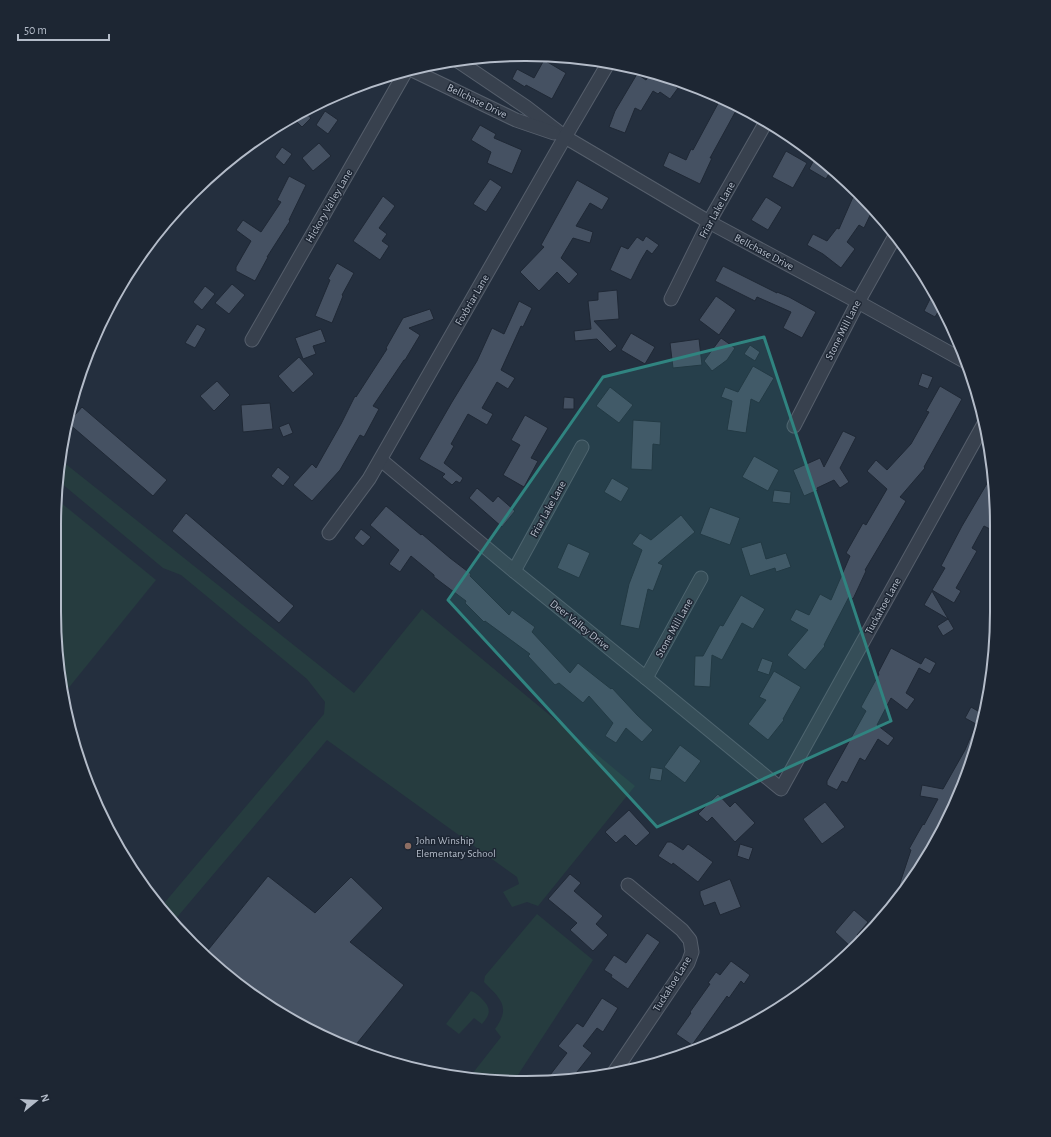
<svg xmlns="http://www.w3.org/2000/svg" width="1051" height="1137" font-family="'Alegreya Sans',sans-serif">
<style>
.green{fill:#263c3f}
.building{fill:#455162;stroke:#1f2835}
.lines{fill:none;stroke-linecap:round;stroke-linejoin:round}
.street-casing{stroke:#565f6c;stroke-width:15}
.street{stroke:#38414e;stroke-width:13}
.marked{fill:#308480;fill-opacity:0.2;stroke:#308480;stroke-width:3;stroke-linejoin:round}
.education-dot{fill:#8d6e63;stroke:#1d2633;stroke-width:1.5}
.labels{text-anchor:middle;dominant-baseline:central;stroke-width:3;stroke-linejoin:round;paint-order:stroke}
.street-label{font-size:11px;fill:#b4bcc9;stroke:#1d2633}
.poi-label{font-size:11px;fill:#b4bcc9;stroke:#1d2633;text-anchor:start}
.rim{fill:none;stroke:#b4bcc9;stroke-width:2}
</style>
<rect width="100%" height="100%" fill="#242f3e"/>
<g class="green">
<polygon points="62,461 354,693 422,609 635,786 538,906 527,902 512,907 503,892 519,884 517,877 327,740 173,922 160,908 324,714 325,702 307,679 181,575 163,568 61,483"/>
<polygon points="60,502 156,580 62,696 54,611"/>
<path d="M537,914L593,960L514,1081L495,1082L469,1078L501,1037L495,1029C511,1007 501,999 484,982L485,976Z"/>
<path d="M471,991C476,993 478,995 482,999C491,1008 491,1014 482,1024L474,1018L459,1034L446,1024Z"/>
<polygon points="407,1059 421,1070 401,1066"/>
</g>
<g class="building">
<polygon points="544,60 566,73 552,99 526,85 525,87 512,79 517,69 534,78"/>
<polygon points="651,73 658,75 678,88 670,99 660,92 658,94 653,91 641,111 635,108 625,133 609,127 615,111 637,74 646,80"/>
<polygon points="721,98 738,107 710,158 712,158 700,184 663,166 669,152 686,160 691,149 693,150"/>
<polygon points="325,111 338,120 328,134 316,125"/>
<polygon points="304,112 311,118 302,127 295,120 301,113"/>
<polygon points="480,125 496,134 494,138 522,150 512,174 487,163 491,152 471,140"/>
<polygon points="319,143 331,156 313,171 302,158"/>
<polygon points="282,147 292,154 284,165 275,157"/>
<polygon points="786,151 807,163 793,188 772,177"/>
<polygon points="814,160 831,170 826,179 809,169"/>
<polygon points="289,176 306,185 289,220 290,221 267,257 268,257 255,281 236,271 236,267 251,241 236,230 243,220 261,232 281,202 277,200"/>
<polygon points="490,179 502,187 486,212 473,204"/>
<polygon points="577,180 609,198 602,210 590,203 576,226 593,232 590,243 573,238 561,258 578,274 569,284 557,272 539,291 520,272 544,247 541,245"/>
<polygon points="383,196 395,206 379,228 387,234 382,241 389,246 380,260 353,241"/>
<polygon points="766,197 782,207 768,230 751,220"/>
<polygon points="853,197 868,203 873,209 864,228 859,225 847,242 855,249 841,268 823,254 807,245 813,234 827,241 837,228 839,229"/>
<polygon points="646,236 659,245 652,254 647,250 641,260 631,280 610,270 621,246 628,249 637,237 643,241"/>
<polygon points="337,263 354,273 342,295 343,296 332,323 315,316 330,280 328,279"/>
<polygon points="723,266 777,293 777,292 789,297 816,312 802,338 783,328 791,312 757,297 755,301 715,281"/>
<polygon points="232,284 245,295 229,314 215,303"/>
<polygon points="205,286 215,294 202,310 193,302"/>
<polygon points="617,290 619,319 594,321 617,346 610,352 597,339 575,341 574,331 591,329 588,301 598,300 598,292"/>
<polygon points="933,293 941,307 935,317 924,311"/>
<polygon points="716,296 736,310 719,335 699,320"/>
<polygon points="519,301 532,308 523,327 521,326 501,370 515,378 508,389 497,382 482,408 493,414 487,425 468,414 451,444 454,446 444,463 463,478 460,483 456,481 452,485 442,477 445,474 419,459 452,402 477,361 492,328 504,334"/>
<polygon points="430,309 434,319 409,328 420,335 405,360 404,360 373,406 379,409 364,437 360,435 340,470 312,501 293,485 312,464 316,468 341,424 355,396 356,397 387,349 386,348 403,318"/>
<polygon points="197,324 206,329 195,348 185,343"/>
<polygon points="321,329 326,342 313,346 316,354 303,359 295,338"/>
<polygon points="631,333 655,347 645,364 621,350"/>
<polygon points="721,338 735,348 727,360 712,371 704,361"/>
<polygon points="699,339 702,365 673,368 670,343"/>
<polygon points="750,345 760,352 755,361 744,354"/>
<polygon points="299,357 314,374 293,393 278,376"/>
<polygon points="753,366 774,378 759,403 751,399 746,433 727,430 732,401 721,397 725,387 738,392"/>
<polygon points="922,373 933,377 928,389 918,385"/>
<polygon points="217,381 230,395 214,411 200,396"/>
<polygon points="940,386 962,399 924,467 925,468 900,497 906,501 865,570 866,571 853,599 849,597 824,645 825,646 805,670 787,655 808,630 790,620 796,609 809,615 820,594 831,600 850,556 846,553 863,523 866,525 887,489 867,471 876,460 887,470 911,444 929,412 926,411"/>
<polygon points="610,387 633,405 619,423 596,406"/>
<polygon points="564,397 574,398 574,409 563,409"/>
<polygon points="270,403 273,429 243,432 241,405"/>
<polygon points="82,407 167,480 153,496 68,423"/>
<polygon points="525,415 548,428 531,458 538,461 524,487 503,475 520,445 511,440"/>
<polygon points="633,420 661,422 660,445 653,444 652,470 631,469"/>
<polygon points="289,423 293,433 283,437 279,427"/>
<polygon points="843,431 856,437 840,468 849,482 840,488 834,480 817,488 818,490 804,496 793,470 820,458 824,467"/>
<polygon points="754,456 779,470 768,491 742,477"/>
<polygon points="278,467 290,477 283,486 271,476"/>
<polygon points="992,475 996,517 990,529 984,526 972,548 977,551 956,588 961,591 954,603 932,590 945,568 941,566 962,526"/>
<polygon points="612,478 629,488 621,502 604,492"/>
<polygon points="477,488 493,502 498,496 515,511 502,527 469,498"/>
<polygon points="774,490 791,492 790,504 772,502"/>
<polygon points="386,506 421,535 422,534 450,558 471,574 470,576 509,615 512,610 535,627 532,632 570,673 578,663 611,689 612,688 637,715 653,730 642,742 626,728 616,743 605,736 613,723 589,696 583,703 559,683 555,685 528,656 530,654 485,621 484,622 465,603 466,601 434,577 434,575 411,556 400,572 389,564 399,550 370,525"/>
<polygon points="710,507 740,518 730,545 700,534"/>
<polygon points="186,513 294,606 279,623 172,531"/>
<polygon points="681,515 695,532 658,563 663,565 653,591 648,589 639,629 620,625 629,584 642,550 632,544 640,533 651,540"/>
<polygon points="361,529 371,537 363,546 354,538"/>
<polygon points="761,542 766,559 786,553 791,567 776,572 775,568 750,576 741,548"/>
<polygon points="568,543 590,553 579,578 557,568"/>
<polygon points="932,591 954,629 943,636 937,626 948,619 924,605"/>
<polygon points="741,595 765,609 753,629 742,623 722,660 712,655 710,687 694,686 695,656 703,656 720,625 723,626"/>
<polygon points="891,648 921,664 925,657 936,663 930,674 919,668 906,693 915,699 907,710 891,698 877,725 894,738 888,746 878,739 865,761 860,758 847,783 842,781 837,790 827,785 827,781 866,711 861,707 879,674 878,673"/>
<polygon points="762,658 773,662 769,675 757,671"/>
<polygon points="774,671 801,687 783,719 784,720 768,740 748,724 766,700 759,697"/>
<polygon points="971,707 983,714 972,763 955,797 956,797 934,847 897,899 895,898 911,850 909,849 923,824 924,825 938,799 920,796 922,785 943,789 965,750 976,724 965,718"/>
<polygon points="680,745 701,761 685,783 664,767"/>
<polygon points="651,767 663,769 661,781 649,779"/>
<polygon points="718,794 730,807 735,802 755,823 735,842 712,817 707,822 698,814"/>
<polygon points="825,802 845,827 822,844 803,819"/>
<polygon points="629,810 650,833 636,846 625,835 616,843 605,832"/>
<polygon points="667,842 671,842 683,850 688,844 713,862 698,882 673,863 672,865 658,856"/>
<polygon points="740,844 753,848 749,860 737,856"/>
<polygon points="570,874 581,883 574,891 603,916 596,924 608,935 593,951 570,930 577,923 548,899"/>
<polygon points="268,876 315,913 351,877 383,908 350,942 404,985 354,1047 290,1020 215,966 204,955"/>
<polygon points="730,879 741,907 720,915 715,902 704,906 700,895 700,891"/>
<polygon points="854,910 868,922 857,935 861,939 851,947 835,932"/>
<polygon points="647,933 660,942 628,989 611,977 612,975 604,970 614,955 626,963"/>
<polygon points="731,961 750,975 744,984 741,981 729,998 727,996 692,1045 676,1034 691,1013 690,1012 710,984 708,983 716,972 720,975"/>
<polygon points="602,998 618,1008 603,1032 597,1028 583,1046 592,1053 573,1077 547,1079 567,1053 558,1046 577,1023 583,1027"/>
</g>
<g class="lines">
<defs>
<g id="street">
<polyline points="458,61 526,107 565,137 709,222 858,302 966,362"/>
<polyline points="412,70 516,120 554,133"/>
<polyline points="671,299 709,222 766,122"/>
<polyline points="252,340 406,71"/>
<polyline points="794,426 858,302 895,236"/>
<polyline points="381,460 514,571 646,678 781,789 985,422"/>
<polyline points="329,533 369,479 565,137 609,62"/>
<polyline points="514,571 582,447"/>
<polyline points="646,678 701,578"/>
<polyline points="613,1074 688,963 692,952 690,940 682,930 628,885"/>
</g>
</defs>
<use href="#street" class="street-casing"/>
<use href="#street" class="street"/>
</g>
<path class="marked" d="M764,337L891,721L657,827L448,600L603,377Z"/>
<circle class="education-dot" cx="408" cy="846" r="4"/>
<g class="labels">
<g class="street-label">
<text transform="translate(477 101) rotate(26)">Bellchase Drive</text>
<text transform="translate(329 206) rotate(-60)">Hickory Valley Lane</text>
<text transform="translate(717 210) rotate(-61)">Friar Lake Lane</text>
<text transform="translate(764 252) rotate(28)">Bellchase Drive</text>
<text transform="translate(472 300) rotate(-60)">Foxbriar Lane</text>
<text transform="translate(843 330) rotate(-63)">Stone Mill Lane</text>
<text transform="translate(548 509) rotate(-61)">Friar Lake Lane</text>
<text transform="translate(883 606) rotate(-61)">Tuckahoe Lane</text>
<text transform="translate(580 625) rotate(39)">Deer Valley Drive</text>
<text transform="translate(674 628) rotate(-61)">Stone Mill Lane</text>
<text transform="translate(672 984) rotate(-58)">Tuckahoe Lane</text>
</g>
<g class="poi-label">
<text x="416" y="840">John Winship<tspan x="416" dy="13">Elementary School</tspan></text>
</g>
</g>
<path d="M0 0H1051V1137H0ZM525 61H526A464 464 0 0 1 990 525V612A464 464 0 0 1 526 1076H525A464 464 0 0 1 61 612V525A464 464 0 0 1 525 61Z" fill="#1d2633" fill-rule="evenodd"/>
<path class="rim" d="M525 61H526A464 464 0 0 1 990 525V612A464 464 0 0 1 526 1076H525A464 464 0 0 1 61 612V525A464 464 0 0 1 525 61Z"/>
<g transform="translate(36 1101) rotate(72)" stroke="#1d2633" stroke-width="3" paint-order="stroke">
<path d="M0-3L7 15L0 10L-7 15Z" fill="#b4bcc9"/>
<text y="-6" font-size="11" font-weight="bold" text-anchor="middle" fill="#b4bcc9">N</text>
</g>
<path d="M18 34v6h91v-6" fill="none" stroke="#b4bcc9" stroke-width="2"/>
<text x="24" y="34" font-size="12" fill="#b4bcc9" stroke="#1d2633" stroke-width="3" paint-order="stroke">50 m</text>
</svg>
